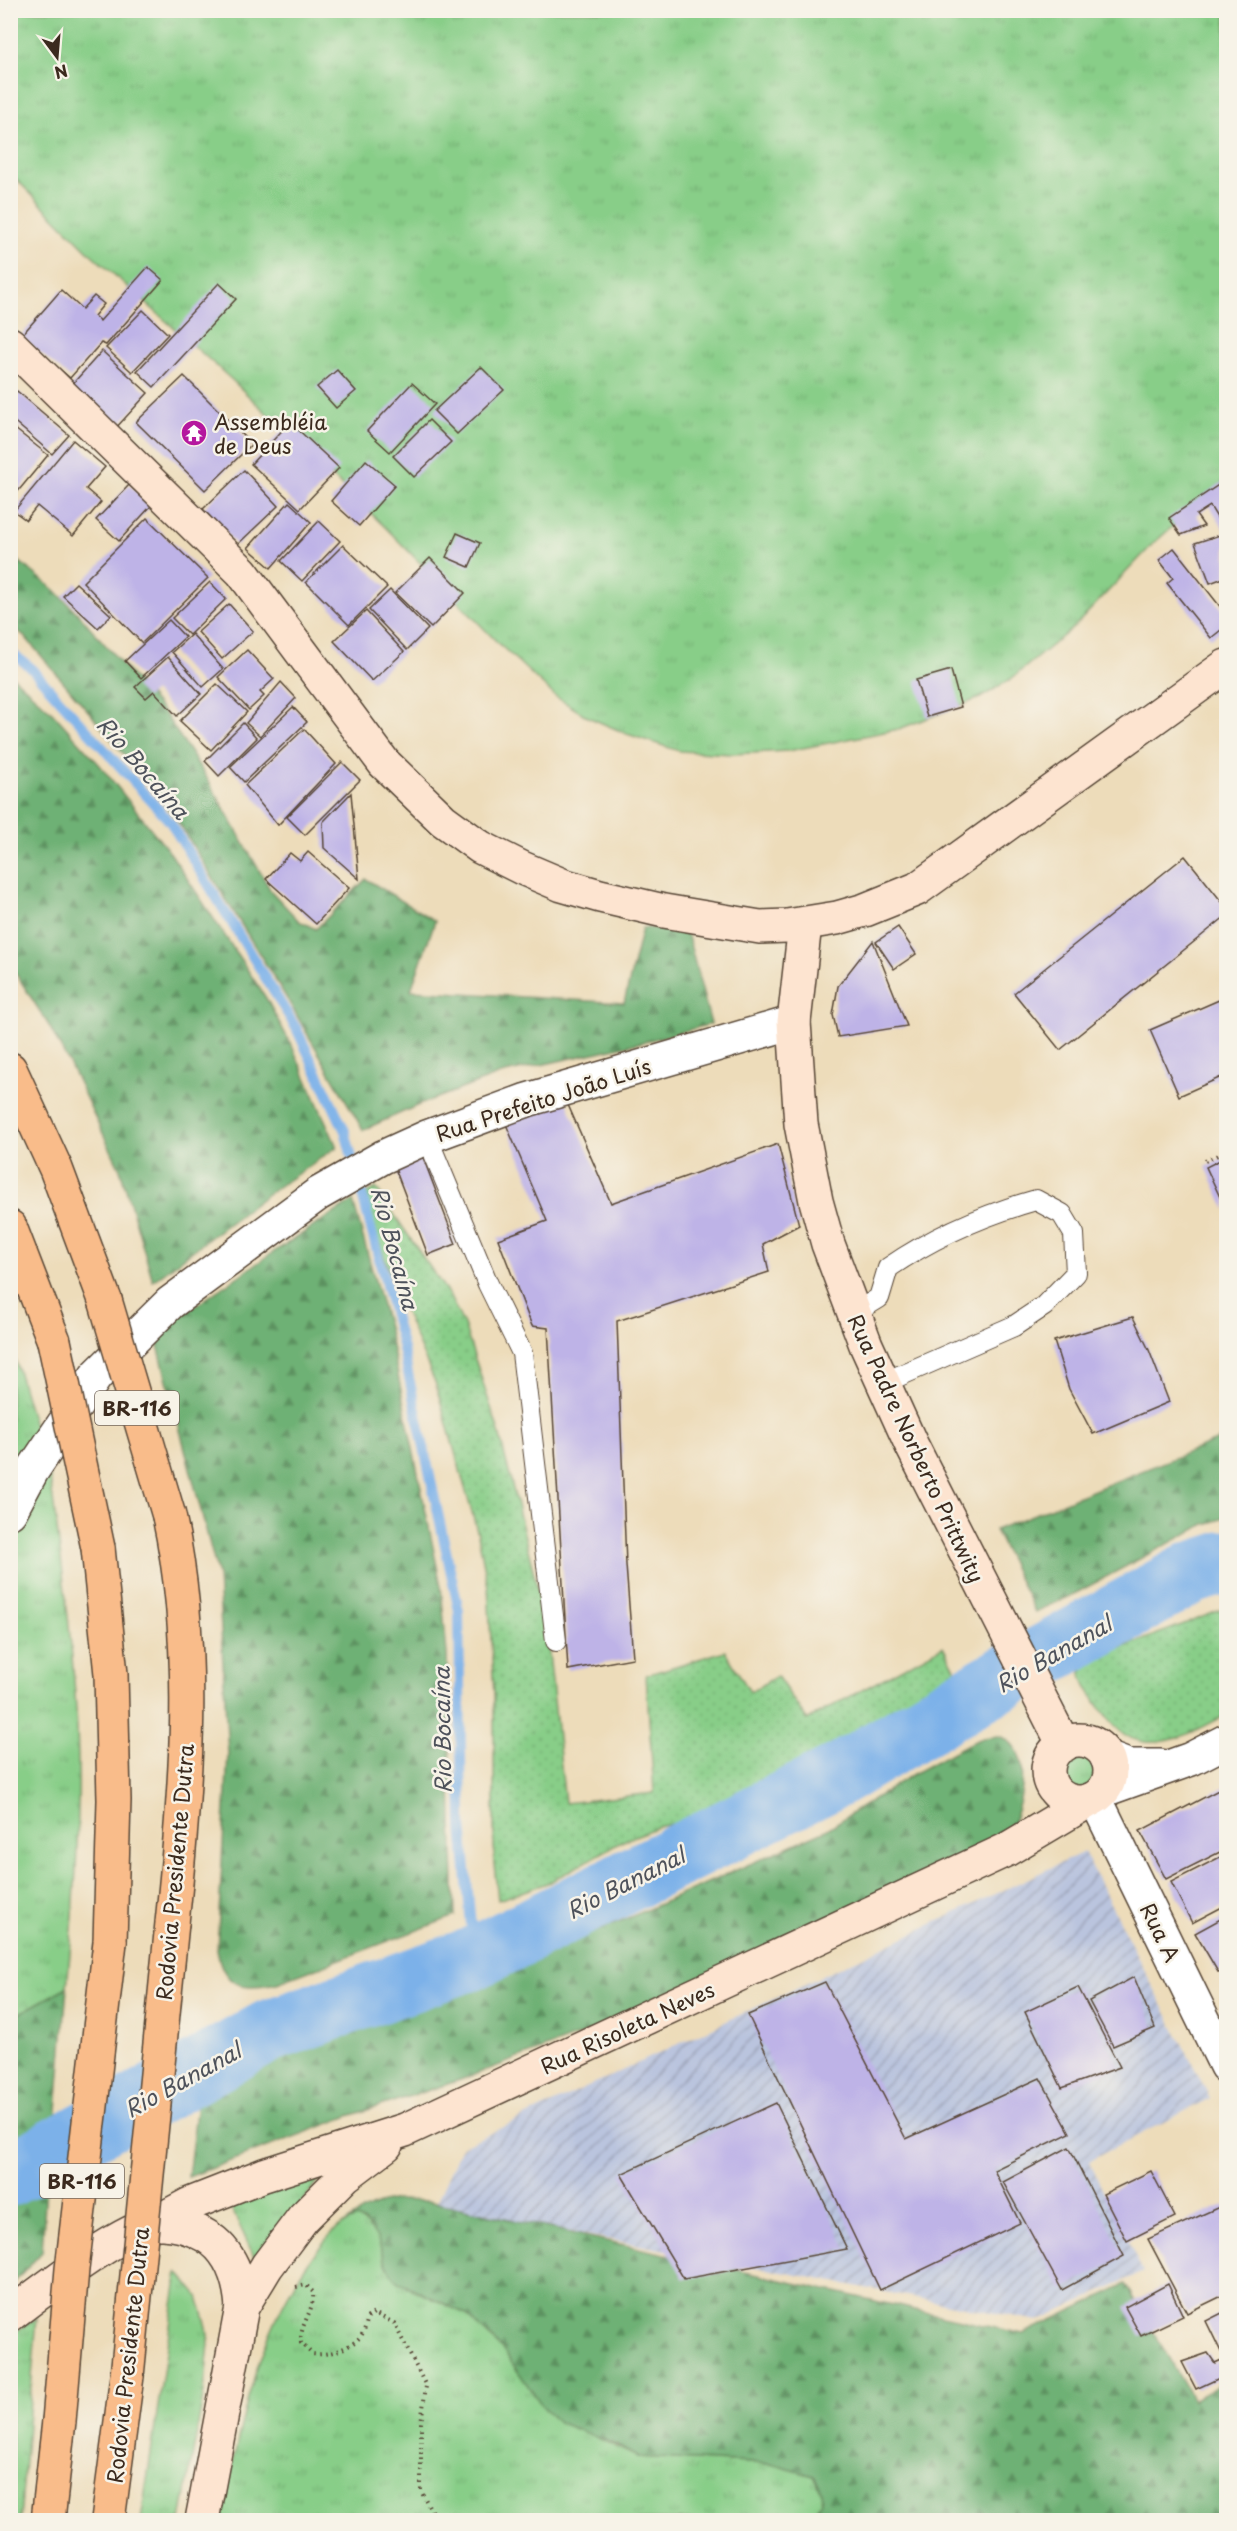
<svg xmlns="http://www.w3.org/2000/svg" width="1237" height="2531" font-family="'Playpen Sans',sans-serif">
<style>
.industrial{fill:url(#industrial-furrows)}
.grass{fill:url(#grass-tufts);stroke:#627c53;stroke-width:1.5}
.forest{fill:url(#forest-firs);stroke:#546e49;stroke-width:1.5}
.park{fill:url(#park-dots);stroke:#627c53;stroke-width:1.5}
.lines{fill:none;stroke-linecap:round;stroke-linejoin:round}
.stream{stroke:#7bb1e9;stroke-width:10}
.river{stroke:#7bb1e9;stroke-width:63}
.building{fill:#beb3e7}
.service-casing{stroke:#564535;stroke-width:22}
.minor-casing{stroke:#564535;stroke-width:36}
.secondary-casing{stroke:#564535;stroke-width:36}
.motorway-casing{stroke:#564535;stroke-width:36}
.path{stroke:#564535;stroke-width:4;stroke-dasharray:1.5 4.5;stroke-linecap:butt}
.service{stroke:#fff;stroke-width:20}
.minor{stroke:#fff;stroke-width:33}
.secondary{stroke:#fde4d0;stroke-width:33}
.motorway{stroke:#f9bc8a;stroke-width:33}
.motorway-bridge-casing{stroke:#564535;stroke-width:36;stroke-linecap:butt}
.motorway-bridge{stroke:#f9bc8a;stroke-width:33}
.labels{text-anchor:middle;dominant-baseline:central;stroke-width:5;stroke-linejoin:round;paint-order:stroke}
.shield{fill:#f7f3e8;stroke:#73665b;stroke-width:1.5}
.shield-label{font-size:20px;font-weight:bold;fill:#3b2a1e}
.poi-label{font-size:21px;fill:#3b2a1e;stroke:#f7f3e8;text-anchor:start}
.street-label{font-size:21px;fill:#3b2a1e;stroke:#f7f3e8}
.water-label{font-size:22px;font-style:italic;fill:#4e525b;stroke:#f7f3e8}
</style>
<defs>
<pattern id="industrial-furrows" width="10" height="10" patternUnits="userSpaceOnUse" patternTransform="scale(1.5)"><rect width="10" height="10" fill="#bac4de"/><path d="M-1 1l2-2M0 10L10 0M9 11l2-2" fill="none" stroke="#989fb3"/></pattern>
<pattern id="grass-tufts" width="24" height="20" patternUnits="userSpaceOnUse" patternTransform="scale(1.5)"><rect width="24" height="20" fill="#88ce88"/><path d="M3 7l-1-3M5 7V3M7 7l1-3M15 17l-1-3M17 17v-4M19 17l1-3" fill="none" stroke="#76b175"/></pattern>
<pattern id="forest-firs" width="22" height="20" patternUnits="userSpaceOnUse" patternTransform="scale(1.5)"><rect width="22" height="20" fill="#6eb174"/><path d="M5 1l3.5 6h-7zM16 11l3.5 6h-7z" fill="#5c905f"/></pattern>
<pattern id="park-dots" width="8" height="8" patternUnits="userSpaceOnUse" patternTransform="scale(1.5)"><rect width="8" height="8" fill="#88ce88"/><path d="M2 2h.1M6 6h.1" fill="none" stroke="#76b175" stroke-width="1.8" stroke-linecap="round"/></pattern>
</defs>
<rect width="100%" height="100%" fill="#f7f3e8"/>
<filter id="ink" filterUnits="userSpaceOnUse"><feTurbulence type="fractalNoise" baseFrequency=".0167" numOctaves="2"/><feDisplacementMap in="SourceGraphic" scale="12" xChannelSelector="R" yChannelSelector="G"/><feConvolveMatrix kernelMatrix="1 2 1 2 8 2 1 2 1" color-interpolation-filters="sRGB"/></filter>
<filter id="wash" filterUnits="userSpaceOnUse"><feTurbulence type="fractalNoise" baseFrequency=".008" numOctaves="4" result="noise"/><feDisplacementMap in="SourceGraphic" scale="24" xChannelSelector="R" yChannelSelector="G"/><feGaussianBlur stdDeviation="1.35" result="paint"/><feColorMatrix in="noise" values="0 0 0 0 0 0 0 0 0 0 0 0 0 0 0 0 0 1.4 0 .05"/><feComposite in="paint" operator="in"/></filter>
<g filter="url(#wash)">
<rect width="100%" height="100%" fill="#eddcba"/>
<polygon class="industrial" points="1084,1852 1210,2098 1089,2161 1143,2272 1038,2321 435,2206 461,2147"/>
<g class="grass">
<polygon points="10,11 1226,11 1226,479 1154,543 1074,627 1011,679 980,698 899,729 788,751 732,754 679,751 627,734 588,717 556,697 499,644 386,528 232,380 91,254 11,174"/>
<polygon points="10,1342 39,1443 10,1491"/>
<path d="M49,1470C61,1556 73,1642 77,1728C81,1815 75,1901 67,1987L11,2018V1533Z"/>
<path d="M1074,1745H1083L1098,1752L1105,1776L1070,1796C1040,1780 1048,1758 1074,1745Z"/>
<polygon points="323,2174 257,2263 230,2205"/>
<path d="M357,2218L375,2232L385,2258L407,2287L466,2314L502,2349L527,2382L596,2437L637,2457L771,2464L814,2476L822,2487V2500L814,2512L802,2520H222C239,2429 256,2333 313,2256C326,2239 337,2224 357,2218Z"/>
<polygon points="178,2272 198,2296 207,2327 209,2344 204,2392 181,2520 141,2520"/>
<polygon points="37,2318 20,2520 11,2520 10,2335"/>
</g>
<g class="forest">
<polygon points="10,554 55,590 83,619 165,714 205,775 271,891 299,921 316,929 366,879 435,921 411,990 624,1003 642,928 686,929 711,1024 643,1042 501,1074 421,1104 363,1130 289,1002 176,818 89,712 26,638 11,625"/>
<polygon points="10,674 52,712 99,764 171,854 266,998 292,1046 337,1147 265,1196 153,1281 120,1169 73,1071 48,1024 11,966"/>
<path d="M353,1201L389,1331L441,1586L447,1654L455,1916L277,1983C242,1990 224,1988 217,1950L228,1754L218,1576L155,1334L272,1253Z"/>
<polygon points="1226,1437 1226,1518 1205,1524 1076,1593 1035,1612 995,1530"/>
<path d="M999,1736C1036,1749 1022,1809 1007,1834L586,2033L460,2080L349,2116L188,2177L199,2087L357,2020L489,1976L642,1912L826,1830L911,1775L968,1744L983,1738Z"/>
<polygon points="67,1987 56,2122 11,2152 11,2018"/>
<polygon points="47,2169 42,2252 11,2286 11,2200"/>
<path d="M397,2200L428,2201L1023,2334L1126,2284L1193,2400L1226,2381V2520H802C822,2507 828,2498 814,2476L771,2464L637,2457L616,2445L558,2422L541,2404L502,2349L466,2314L399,2282C376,2263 389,2235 357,2218L348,2221C364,2209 377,2203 397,2200Z"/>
</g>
<g class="park">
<polygon points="376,1188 449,1295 464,1325 499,1432 535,1578 549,1653 565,1803 654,1793 646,1675 725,1651 750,1692 777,1676 807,1720 943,1646 958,1674 954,1687 944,1698 854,1746 764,1806 724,1819 687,1821 657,1827 621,1842 550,1882 498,1900 494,1864 494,1695 488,1587 478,1534 435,1382 399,1299 362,1196"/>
<path d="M1226,1608V1715C1201,1728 1174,1745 1145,1742C1136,1741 1127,1737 1120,1731C1110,1722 1078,1682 1082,1669C1085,1662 1094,1659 1100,1656Z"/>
</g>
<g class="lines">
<polyline class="stream" points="10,652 29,666 170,822 296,1028 345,1131 402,1345 459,1611 462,1826 474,1958"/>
<polyline class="river" points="10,2175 269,2031 474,1958 841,1774 977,1693 1192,1573 1226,1562"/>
</g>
<g id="blocks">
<g class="building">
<polygon points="148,267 163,280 106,345 101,343 70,378 21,336 61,290 82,309 94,296 104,304 94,316 100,321"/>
<polygon points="219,283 236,299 154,387 137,371"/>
<polygon points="143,310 168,334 132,372 106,348"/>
<polygon points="102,351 148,393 114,430 68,389"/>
<polygon points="481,367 504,390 457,434 434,411"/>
<polygon points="337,370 356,391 336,408 317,387"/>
<polygon points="184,376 252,444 205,490 136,422"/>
<polygon points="412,383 435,404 390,452 367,431"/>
<polygon points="17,391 69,435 52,454 10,418 10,399"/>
<polygon points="429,420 451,442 414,477 393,456"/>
<polygon points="290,422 339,468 300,509 251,464"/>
<polygon points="10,425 48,455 10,501"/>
<polygon points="73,440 105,467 86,489 101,502 73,536 37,506 26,520 14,511"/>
<polygon points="366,460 395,485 359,526 331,501"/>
<polygon points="244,470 278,506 237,545 203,509"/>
<polygon points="1226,480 1226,528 1224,529 1210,506 1196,515 1204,526 1181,535 1169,518"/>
<polygon points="129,485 151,506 119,541 96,520"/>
<polygon points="289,502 311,522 271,568 248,548"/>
<polygon points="147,518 208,578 142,643 83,582"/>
<polygon points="319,521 340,541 302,581 281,561"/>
<polygon points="457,533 480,543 469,567 446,557"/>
<polygon points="1226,533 1226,577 1210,583 1195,543"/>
<polygon points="343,545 387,587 349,625 306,582"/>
<polygon points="1174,548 1226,614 1226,626 1211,638 1167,583 1173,578 1159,560"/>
<polygon points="430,558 465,593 431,628 395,593"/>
<polygon points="210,582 226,599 189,635 172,618"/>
<polygon points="76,583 111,615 98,628 63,596"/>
<polygon points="390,590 428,629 407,650 369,610"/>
<polygon points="229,604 253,631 222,659 198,632"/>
<polygon points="366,611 404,652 372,681 334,641"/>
<polygon points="169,620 185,637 141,678 125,661"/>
<polygon points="192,634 223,669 203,687 172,652"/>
<polygon points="247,650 274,679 260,692 264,696 249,710 218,677"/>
<polygon points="168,657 201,694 177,716 154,691 146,698 135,687"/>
<polygon points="951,670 961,707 927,717 916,680"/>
<polygon points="281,682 296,698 260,736 246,723"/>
<polygon points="217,684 247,712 211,750 180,721"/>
<polygon points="293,707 307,722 244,782 230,767"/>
<polygon points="243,723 257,738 219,776 205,761"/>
<polygon points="304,729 336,764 278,825 245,785"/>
<polygon points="342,762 360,780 305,835 287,817"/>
<polygon points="351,793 359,879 324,848 323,822"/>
<polygon points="308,852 349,888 316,924 266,879 290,853 300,861"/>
<polygon points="1185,856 1226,907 1226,916 1060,1050 1014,993"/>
<polygon points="898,927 916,954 894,969 876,942"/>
<polygon points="873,941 907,1026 838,1037 833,1015 838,986"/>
<polygon points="1226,997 1226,1075 1179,1096 1150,1030"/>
<polygon points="565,1098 611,1203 778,1144 799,1225 763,1244 769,1272 617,1321 626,1565 633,1658 568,1670 548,1328 532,1326 498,1239 547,1221 503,1117"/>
<polygon points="419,1147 456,1244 428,1255 391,1158"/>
<polygon points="1226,1157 1226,1210 1206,1167"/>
<polygon points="1133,1317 1149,1350 1169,1402 1093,1434 1069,1389 1054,1341"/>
<polygon points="1226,1786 1226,1849 1166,1879 1140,1831"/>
<polygon points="1226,1854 1226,1905 1192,1923 1171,1882"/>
<polygon points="1226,1916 1226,1969 1218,1972 1195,1933"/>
<polygon points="1134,1977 1155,2028 1113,2046 1089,2001"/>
<polygon points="825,1982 906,2139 1040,2078 1070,2133 994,2170 1020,2223 880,2290 748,2015"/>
<polygon points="1078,1987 1120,2067 1062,2088 1025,2012"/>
<polygon points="776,2103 847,2249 684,2279 621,2174"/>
<polygon points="1069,2147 1124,2256 1062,2290 1003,2182"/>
<polygon points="1151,2171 1175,2217 1127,2241 1103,2194"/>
<polygon points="1226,2204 1226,2294 1187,2313 1148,2239"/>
<polygon points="1168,2284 1183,2316 1141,2336 1125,2307"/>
<polygon points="1226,2311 1226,2356 1224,2358 1206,2321"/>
<polygon points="1208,2353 1215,2363 1226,2358 1226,2375 1196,2389 1182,2362"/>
</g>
</g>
</g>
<g filter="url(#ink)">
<use href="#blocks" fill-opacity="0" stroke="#564535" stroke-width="1.5"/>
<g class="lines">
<defs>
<g id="service">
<polyline points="427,1137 488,1284 522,1353 556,1641"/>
<path d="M853,1314L879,1298L888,1268C933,1237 983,1215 1036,1200L1062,1214L1074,1234L1076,1273L1044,1306L1014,1326L883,1383"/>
</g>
<g id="minor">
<polyline points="10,1512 32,1471 96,1376 170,1303 318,1194 383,1157 427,1137 527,1100 794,1022"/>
<polyline points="1107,1758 1128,1766 1160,1766"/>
<polyline points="1104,1790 1191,1759 1226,1741"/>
<polyline points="1095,1798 1226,2066"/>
</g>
<g id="secondary">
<polyline points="10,344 242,572 384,763 443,820 480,847 522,868 562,885 600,896 664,911 760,927 787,926 837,918 865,910 917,889 1226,666"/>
<polyline points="805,924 794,1022 801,1124 816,1201 828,1244 866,1345 911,1444 1064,1745"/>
<circle cx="1079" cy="1771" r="31"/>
<polyline points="153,2224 190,2204 264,2175 405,2130 1006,1850 1090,1800"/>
<path d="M10,2315C39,2293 125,2226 158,2223C174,2222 193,2228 206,2236C231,2251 240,2280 242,2307"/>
<polyline points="202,2520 242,2307 267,2266 303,2218 345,2176 386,2145"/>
</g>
<g id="motorway">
<polyline points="10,1069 56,1169 105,1300"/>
<polyline points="10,1227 54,1341"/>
<path d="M169,1516C198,1650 186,1789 172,1923"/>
<polyline points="98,1548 111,1674 114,1800 110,1942"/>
<polyline points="48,2520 59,2421"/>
<polyline points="108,2520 127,2376"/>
</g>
</defs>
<use href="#service" class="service-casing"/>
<use href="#minor" class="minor-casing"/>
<use href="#secondary" class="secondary-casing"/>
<use href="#motorway" class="motorway-casing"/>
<g class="path">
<polyline points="1222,886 1226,883"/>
<polyline points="1205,1161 1226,1151"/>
<path d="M296,2287L306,2285L313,2292C315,2311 299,2324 301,2343L312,2354C328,2356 351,2348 361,2336C365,2330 366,2324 368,2317L374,2313L394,2323L426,2386L421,2423V2491L436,2520"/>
</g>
<use href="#service" class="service"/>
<use href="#minor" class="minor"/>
<use href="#secondary" class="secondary"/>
<use href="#motorway" class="motorway"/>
<defs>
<g id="motorway-bridge">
<polyline points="105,1300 169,1516"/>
<polyline points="54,1341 98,1548"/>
<polyline points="127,2376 172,1923"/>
<polyline points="59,2421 72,2269 110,1942"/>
</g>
</defs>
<use href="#motorway-bridge" class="motorway-bridge-casing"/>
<use href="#motorway-bridge" class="motorway-bridge"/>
</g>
</g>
<defs>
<symbol id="temple-disc" viewBox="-11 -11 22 22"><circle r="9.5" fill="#b5179e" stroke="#f7f3e8"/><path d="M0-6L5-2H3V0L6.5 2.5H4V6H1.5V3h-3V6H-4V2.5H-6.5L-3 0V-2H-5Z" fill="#fff"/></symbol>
</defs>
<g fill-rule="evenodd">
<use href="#temple-disc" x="179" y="418" width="30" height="30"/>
</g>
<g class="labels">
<g class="shield">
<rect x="95" y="1391" width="84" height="34" rx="4.5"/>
<rect x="40" y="2164" width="84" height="34" rx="4.5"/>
</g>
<g class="shield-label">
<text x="137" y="1408">BR-116</text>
<text x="82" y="2181">BR-116</text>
</g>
<g class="poi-label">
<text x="214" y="421">Assembléia<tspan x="214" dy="24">de Deus</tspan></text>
</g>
<g class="street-label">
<text transform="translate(543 1099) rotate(-18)">Rua Prefeito João Luís</text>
<text transform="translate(917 1448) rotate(65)">Rua Padre Norberto Prittwity</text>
<text transform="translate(174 1872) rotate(-85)">Rodovia Presidente Dutra</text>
<text transform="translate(1161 1932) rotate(64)">Rua A</text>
<text transform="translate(627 2027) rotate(-25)">Rua Risoleta Neves</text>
<text transform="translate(127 2355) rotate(-84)">Rodovia Presidente Dutra</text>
</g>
<g class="water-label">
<text transform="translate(144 767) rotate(49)">Rio Bocaína</text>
<text transform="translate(396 1248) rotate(75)">Rio Bocaína</text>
<text transform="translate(1053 1653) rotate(-30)">Rio Bananal</text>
<text transform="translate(441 1730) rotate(-91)">Rio Bocaína</text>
<text transform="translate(625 1882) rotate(-27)">Rio Bananal</text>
<text transform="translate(182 2079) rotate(-29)">Rio Bananal</text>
</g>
</g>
<rect width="1237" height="2531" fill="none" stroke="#f7f3e8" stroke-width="36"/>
<g transform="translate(57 57) rotate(164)" stroke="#f7f3e8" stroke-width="4.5" paint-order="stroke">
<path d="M0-4.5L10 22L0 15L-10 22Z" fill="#3b2a1e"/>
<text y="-9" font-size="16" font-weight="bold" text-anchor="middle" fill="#3b2a1e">N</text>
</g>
</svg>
